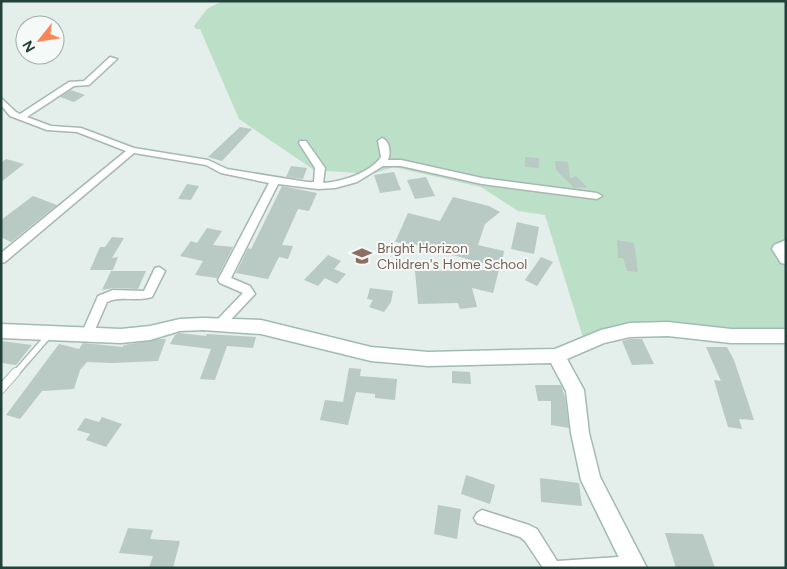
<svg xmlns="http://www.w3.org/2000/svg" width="787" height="569" font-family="Figtree,sans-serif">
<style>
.green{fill:#bce0c7}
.building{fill:#b9c9c3}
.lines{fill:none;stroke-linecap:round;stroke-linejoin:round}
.lane-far1-casing{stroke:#a6b7b2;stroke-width:8}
.lane-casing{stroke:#a6b7b2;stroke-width:10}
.street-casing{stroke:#a6b7b2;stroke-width:3}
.secondary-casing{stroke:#a1bbb3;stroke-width:3}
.lane-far1{stroke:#fff;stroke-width:5.5}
.lane{stroke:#fff;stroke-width:8}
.street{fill:#fff;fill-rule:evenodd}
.secondary{fill:#fff;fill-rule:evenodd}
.labels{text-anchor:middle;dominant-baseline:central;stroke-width:4;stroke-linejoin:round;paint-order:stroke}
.education-label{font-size:14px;fill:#785e54;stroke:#f5faf8;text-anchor:start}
</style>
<rect width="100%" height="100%" fill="#e4eeea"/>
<polygon class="green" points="222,1 786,1 786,335 630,330 585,344 545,215 518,211 481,187 394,167 371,174 314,170 239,119 200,29 196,29 194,26 207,9"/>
<g class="building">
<polygon points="71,90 85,95 74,102 60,97"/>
<polygon points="240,127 252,129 222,161 208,157"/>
<polygon points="525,157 539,158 539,168 525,167"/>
<polygon points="6,159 24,164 1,182 1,163"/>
<polygon points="555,161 568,162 570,178 576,176 587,187 574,188 556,170"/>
<polygon points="291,166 307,168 303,179 286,177"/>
<polygon points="394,172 401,190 380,193 374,175"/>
<polygon points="426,177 435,196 415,199 407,180"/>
<polygon points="187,184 199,186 191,200 178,199"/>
<polygon points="282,186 317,193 309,211 298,209 282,245 293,246 288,259 279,257 268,279 236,273 248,248 251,249"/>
<polygon points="33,196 57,205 11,242 1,237 1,220"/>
<polygon points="453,197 489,206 500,212 485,224 478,245 504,251 501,268 415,245 395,242 408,213 440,221"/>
<polygon points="517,222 539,227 534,254 511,249"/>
<polygon points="207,228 222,231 213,245 233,247 217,278 195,275 203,261 180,256 191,241 197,243"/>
<polygon points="112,237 124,238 112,258 118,257 113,270 90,270 100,247 105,247"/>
<polygon points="617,240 634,243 638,272 627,271 623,258 618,258"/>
<polygon points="328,255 341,261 334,269 346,274 337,284 325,278 318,286 304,280"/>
<polygon points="541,257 553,262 537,286 525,280"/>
<polygon points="499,270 493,293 472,288 477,307 460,309 458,303 418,304 415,271"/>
<polygon points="111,271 146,271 138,289 113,288 102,290"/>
<polygon points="370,288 393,291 391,302 384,312 369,307 373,300 367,299"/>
<polygon points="179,333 206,336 207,334 256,337 253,348 227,346 215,380 200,379 211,349 170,344 175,335"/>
<polygon points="160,339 166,339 158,361 112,363 87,362 80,370 74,389 42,391 20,419 6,415 59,344 79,349 83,343 123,347 124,345"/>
<polygon points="630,339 642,339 654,364 632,365 622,341"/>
<polygon points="1,341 32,345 16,365 1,363"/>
<polygon points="706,347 727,347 734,360 754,420 739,419 742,429 728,427 714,380 721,381"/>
<polygon points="349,368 361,369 360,376 397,379 395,400 375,398 375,394 356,392 348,425 320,420 325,400 343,402"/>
<polygon points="452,371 470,372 471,384 452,383"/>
<polygon points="535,385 561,385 565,397 569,428 551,425 551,401 538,401"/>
<polygon points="102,417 122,424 106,447 86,440 90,434 77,430 85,418 99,422"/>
<polygon points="466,475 495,485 490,504 461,494"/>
<polygon points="540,478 579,483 582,506 541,502"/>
<polygon points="438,505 461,509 457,539 434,534"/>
<polygon points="128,528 153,530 150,539 180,541 173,568 149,568 153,556 119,553"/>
<polygon points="665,533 703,534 715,568 676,568"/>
</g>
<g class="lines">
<defs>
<polyline id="lane-far1" points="15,374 49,335"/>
<polyline id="lane" points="1,389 16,372"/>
<g id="street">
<path d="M110,57L117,59L89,85L74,86L27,117L51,126L81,128L134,148L208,160L227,169L307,182H314L315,168L299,143L300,141H306L325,168L323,183C341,182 370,173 381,157L378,141L382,138C390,141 391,153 388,160H401L482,178L597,193L602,196L597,199L482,184L401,166H383L357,182L335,188L318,189L278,184L231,278L250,286L255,294L223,328L219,330L215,328L213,325L215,322L243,293L220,283L218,280L269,183L221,173L206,165L134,153L5,262L1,263V253L126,151L77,132L47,130L10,116L1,105V98L16,112L20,114L69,82L84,81Z"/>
<path d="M159,267L165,271L152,297C137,302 119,295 107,302L91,339L87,340L83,339L81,335L98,296L113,290L144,291L155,268Z"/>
<polygon points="482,510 529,525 537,529 557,561 634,556 640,558 642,564 641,568 543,568 525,541 520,537 477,523 474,518 477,513"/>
</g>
<g id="secondary">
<polygon points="786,240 786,264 781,263 772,249 774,245"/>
<polygon points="203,318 261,320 371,347 428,352 555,349 601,330 630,323 668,322 731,329 786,329 786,343 731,343 668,336 630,337 604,343 567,359 584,390 589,433 600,477 647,568 624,568 581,480 571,433 566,391 551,363 428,366 371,361 261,334 203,330 180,331 150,340 121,343 1,338 1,324 121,329 150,326 180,319"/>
</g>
</defs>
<use href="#lane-far1" class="lane-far1-casing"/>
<use href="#lane" class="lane-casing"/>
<use href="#street" class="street-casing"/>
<use href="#secondary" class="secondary-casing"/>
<use href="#lane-far1" class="lane-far1"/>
<use href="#lane" class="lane"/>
<use href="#street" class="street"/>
<use href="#secondary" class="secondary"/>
</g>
<defs>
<symbol id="school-bare" viewBox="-9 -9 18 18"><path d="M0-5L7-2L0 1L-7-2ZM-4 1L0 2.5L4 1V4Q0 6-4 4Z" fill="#8d6e63" stroke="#f5faf8" stroke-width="2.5" paint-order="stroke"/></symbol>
</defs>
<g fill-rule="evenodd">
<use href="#school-bare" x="348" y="242" width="28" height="28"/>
</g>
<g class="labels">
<g class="education-label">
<text x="377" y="248">Bright Horizon<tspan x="377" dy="16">Children's Home School</tspan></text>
</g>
</g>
<rect width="787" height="569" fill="none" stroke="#22413a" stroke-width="5"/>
<g transform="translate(40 40) rotate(240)"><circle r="24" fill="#f5faf8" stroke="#a1b0ac"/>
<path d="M0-4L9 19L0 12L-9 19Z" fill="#fa8556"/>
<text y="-8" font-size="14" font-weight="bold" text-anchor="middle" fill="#22413a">N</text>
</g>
</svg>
